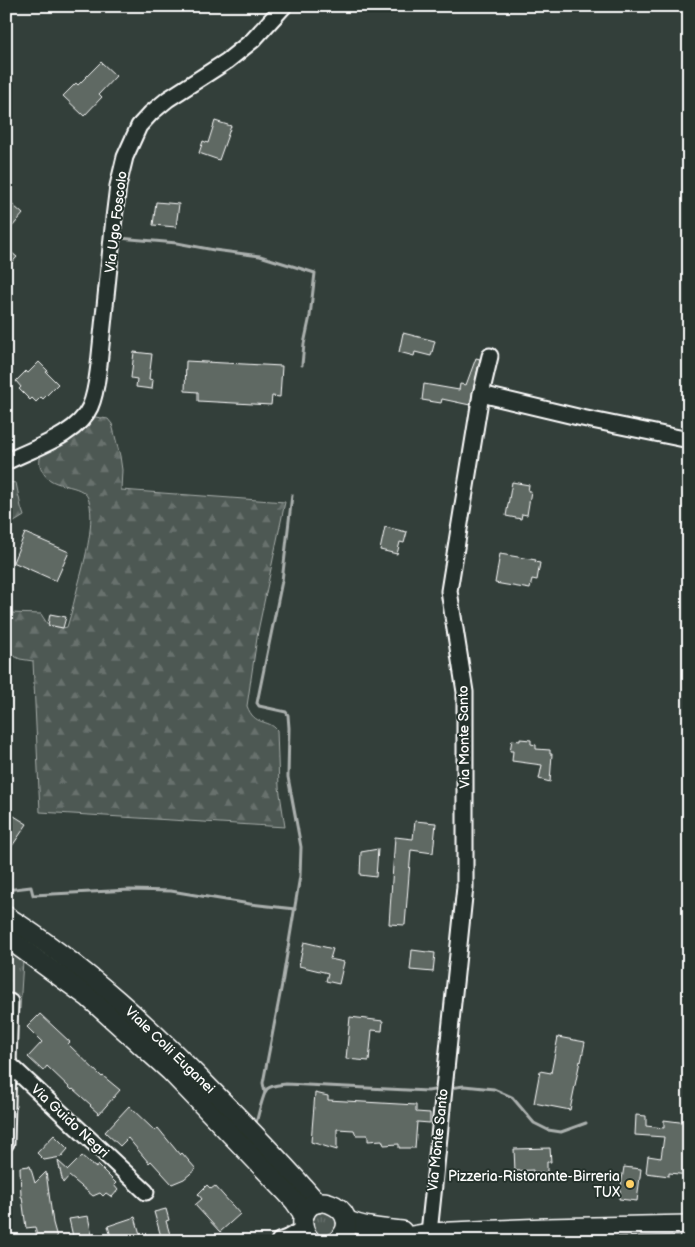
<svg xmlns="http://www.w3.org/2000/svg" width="695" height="1247" font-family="'Balsamiq Sans',sans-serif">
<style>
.grass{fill:url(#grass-tufts);stroke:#a6aca9}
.forest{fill:url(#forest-firs);stroke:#a6aca9}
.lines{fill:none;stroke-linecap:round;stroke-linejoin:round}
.stream{stroke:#abb0ae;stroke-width:3}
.building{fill:#5f6964;stroke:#fff}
.minor-casing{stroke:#fff;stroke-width:19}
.major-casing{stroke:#fff;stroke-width:22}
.minor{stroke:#26332d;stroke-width:15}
.major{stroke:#26332d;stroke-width:19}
.poi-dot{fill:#ffd166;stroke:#26332d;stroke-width:2}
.labels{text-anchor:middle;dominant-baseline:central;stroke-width:4;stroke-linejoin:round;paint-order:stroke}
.street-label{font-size:14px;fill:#fff;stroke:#26332d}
.poi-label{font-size:14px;fill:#fff;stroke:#26332d;text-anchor:end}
</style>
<defs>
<pattern id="grass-tufts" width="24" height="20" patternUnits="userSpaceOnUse" patternTransform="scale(1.25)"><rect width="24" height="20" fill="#4d5853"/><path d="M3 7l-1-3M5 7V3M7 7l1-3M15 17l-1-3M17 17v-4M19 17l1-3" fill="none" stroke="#68716d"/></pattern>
<pattern id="forest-firs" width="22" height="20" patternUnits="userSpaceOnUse" patternTransform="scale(1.25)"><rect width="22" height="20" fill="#4d5853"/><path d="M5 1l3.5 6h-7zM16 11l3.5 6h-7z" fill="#68716d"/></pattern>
</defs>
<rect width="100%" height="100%" fill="#333f3a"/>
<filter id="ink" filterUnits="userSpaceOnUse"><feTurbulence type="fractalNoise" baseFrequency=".02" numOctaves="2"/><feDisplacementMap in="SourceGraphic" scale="10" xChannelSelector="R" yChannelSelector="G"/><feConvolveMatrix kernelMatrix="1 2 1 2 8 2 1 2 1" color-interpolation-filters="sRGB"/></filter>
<g filter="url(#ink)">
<g class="grass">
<polygon points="6,949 23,960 20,1009 6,1000"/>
<polygon points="322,1207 340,1220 332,1238 326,1239 316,1237 308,1220"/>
</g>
<g class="forest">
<path d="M89,416L108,419L112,424L120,456L122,470L121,490L285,502L258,631L247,706C255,727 267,718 277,730L279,787L285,827L40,812L33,661L20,659L6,652V612L10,613L41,614L48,625L63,628L67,627C72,612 75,597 79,582C85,560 96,519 88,498C81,482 52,490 43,472C39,465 39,462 41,454Z"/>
<polygon points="6,482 16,483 21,507 24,516 6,527"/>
</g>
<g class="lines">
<g class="stream">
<polyline points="119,238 177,243 214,250 260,256 315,273 310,316 304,344 302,365"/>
<polyline points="6,890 31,887 33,895 130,890 171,891 250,904 295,909"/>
<polyline points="449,1088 464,1086 494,1089 512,1097 534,1123 548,1130 561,1132 586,1123"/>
<polyline points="265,1093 263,1083 282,984 300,876 301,847 288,777 289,728 288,715 286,712 259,706 257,703 282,581 292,495"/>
<path d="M256,1123C258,1116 263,1094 267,1089C272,1085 280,1085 286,1084L428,1091L440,1089"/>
</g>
</g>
<g class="building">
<polygon points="101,62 116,76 99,94 102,97 84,116 63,96 76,83 78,85"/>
<polygon points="215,121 231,126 219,160 199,153 203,141 208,143"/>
<polygon points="6,199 23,214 6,234"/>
<polygon points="156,202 179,204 176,227 153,225"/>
<polygon points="6,248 17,257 6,269"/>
<polygon points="403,333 435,341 431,356 415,352 414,356 399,352"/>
<polygon points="134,352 152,354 149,379 153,380 152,389 136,387 137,379 131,378"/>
<polygon points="476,358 480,359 470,405 442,399 441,403 422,400 424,384 459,390 460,384 466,385"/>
<polygon points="186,361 282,366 280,397 272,396 271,405 198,401 198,392 185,391"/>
<polygon points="39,362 48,371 46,372 58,384 43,399 41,397 36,402 32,398 30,400 19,389 21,387 16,381 26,371 28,373"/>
<polygon points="512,482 529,485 528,491 531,491 527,515 522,514 521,519 506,516"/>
<polygon points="385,527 407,532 404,543 400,542 397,554 380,550"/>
<polygon points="25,533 69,552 56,581 13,562"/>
<polygon points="500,554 536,560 535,562 540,563 537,580 532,579 530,589 495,583"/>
<polygon points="50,614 66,617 63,628 48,625"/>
<polygon points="520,739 531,740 531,744 536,745 536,749 550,750 550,754 552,754 550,782 539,779 542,765 512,761 513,751 510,751 512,740 520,741"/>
<polygon points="6,811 27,824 6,855"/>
<polygon points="415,821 436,823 433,853 411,850 405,925 389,924 395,837 413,839"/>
<polygon points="378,849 376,877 360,875 361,852"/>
<polygon points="304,942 333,949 330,959 344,962 339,984 326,981 328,973 299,966"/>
<polygon points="412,950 435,953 433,972 410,970"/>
<polygon points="40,1014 70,1042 68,1044 102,1077 103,1076 120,1090 99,1114 90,1106 91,1105 73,1089 72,1090 47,1066 43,1071 28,1057 42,1042 27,1027"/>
<polygon points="350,1017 383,1021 382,1031 372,1030 369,1061 346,1059"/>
<polygon points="558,1037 585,1042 581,1062 580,1061 570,1110 534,1103 540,1071 551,1073"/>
<polygon points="315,1093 328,1096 328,1100 416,1105 416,1112 430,1113 430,1123 417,1122 415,1148 399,1148 399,1144 384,1145 382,1140 368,1141 368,1135 356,1135 354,1130 337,1129 337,1150 311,1142"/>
<polygon points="129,1106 155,1131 158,1128 180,1155 182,1153 196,1169 184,1179 172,1184 151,1161 149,1163 128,1138 120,1146 105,1132"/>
<polygon points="636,1115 646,1116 646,1126 664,1128 664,1120 687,1123 683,1150 689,1151 687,1164 689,1164 689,1175 669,1173 669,1176 646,1173 648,1156 661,1158 664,1137 635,1135"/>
<polygon points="54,1135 68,1149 61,1157 44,1160 37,1153"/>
<polygon points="550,1148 551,1162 547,1162 547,1173 533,1173 533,1170 515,1171 514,1149"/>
<polygon points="82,1156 96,1168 98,1165 116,1183 114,1185 118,1190 112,1197 106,1193 103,1196 100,1193 93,1196 69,1176 63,1183 58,1161 68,1170"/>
<polygon points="30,1166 35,1183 46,1172 53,1223 58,1241 38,1241 35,1227 26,1228 22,1197 21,1197 20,1167"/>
<polygon points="624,1167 641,1169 637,1201 619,1199"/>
<polygon points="207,1185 211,1189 215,1186 240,1214 220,1232 195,1205 202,1199 198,1194"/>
<polygon points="166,1209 169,1220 166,1221 171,1238 162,1240 154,1212"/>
<polygon points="88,1216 93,1241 74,1241 69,1219"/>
<polygon points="135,1217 142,1241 112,1241 108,1226"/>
</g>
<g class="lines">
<defs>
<g id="minor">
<polyline points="481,394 490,356"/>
<path d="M6,462C33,448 77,436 90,407C96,394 97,379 99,365L114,218L118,186L125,157L139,126L151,113L168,99L227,61L253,40L284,6"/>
<polyline points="8,1063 10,1002"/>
<polyline points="6,1143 8,1063 146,1192"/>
<polyline points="429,1233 465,887 465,692 449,591 481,394 582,418 689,440"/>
<polyline points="279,1241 287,1238 303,1229"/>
</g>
<g id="major">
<path d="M6,916C85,966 154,1031 219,1098C252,1132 286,1166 317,1203"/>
<polyline points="6,937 88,997 170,1071 286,1192 295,1202 304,1215"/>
<path d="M346,1220C364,1228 383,1229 402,1231"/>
<path d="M311,1241C305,1235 302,1228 303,1219C310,1182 369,1213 337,1241"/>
<polyline points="382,1241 429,1233 546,1228 689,1225"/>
</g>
</defs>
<use href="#minor" class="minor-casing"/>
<use href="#major" class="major-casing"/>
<use href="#minor" class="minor"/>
<use href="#major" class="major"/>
</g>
</g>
<circle class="poi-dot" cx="630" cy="1184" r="5"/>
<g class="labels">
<g class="street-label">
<text transform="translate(116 222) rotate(-83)">Via Ugo Foscolo</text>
<text transform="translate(464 737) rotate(-91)">Via Monte Santo</text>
<text transform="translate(170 1050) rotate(44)">Viale Colli Euganei</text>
<text transform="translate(70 1121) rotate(43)">Via Guido Negri</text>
<text transform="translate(438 1140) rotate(-84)">Via Monte Santo</text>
</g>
<g class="poi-label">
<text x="620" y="1176">Pizzeria-Ristorante-Birreria<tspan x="620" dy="16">TUX</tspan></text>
</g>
</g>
<rect width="695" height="1247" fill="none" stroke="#26332d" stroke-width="25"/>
<rect x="12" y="12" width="670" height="1222" fill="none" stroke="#fff" stroke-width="2" filter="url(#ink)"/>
</svg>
